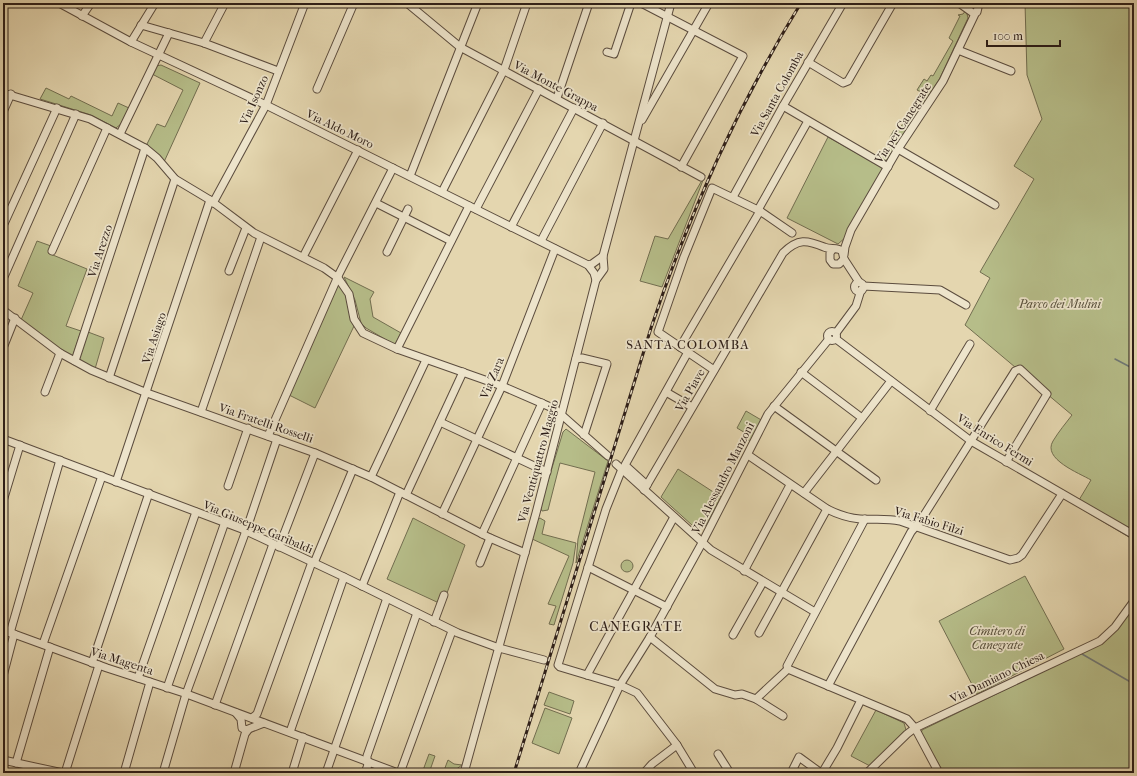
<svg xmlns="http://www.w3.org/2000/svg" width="1137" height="776" font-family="'IM FELL French Canon',serif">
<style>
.green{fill:#b6bd89;stroke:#726e50}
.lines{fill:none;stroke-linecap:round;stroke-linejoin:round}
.stream{stroke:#707977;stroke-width:1.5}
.minor-casing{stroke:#5b4c3e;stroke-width:9}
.minor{stroke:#ede4cb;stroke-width:7}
.rail-casing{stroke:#2d1e18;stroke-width:3}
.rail{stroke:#ede4cb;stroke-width:1.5;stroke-dasharray:4.5;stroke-linecap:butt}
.labels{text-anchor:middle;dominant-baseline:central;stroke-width:3.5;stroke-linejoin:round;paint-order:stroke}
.street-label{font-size:12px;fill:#2d1e18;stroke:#ede4cb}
.park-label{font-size:12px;font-style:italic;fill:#564e3a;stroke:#ede4cb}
.neighbourhood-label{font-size:13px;letter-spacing:1px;fill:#2d1e18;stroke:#ede4cb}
.quarter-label{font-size:14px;letter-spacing:1px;fill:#2d1e18;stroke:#ede4cb}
</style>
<rect width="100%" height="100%" fill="#e4d6af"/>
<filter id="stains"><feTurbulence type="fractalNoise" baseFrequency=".005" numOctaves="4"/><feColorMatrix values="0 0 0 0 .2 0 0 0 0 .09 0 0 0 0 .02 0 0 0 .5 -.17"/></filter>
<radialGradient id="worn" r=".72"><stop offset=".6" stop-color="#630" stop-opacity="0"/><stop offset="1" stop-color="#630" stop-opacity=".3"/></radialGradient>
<g class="green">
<path d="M1025,3H1134V540L1080,508L1079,500L1091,480C1079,473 1042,459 1053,441C1059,431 1066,423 1072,415L965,325L990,278L980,272L1034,179L1014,166L1042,119L1027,75Z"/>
<polygon points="966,10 968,18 940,78 886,161 880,157 882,154 886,153 893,141 890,137 894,130 898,132 921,92 917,90 924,79 927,81 931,75 933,76 953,41 949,38 960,16 958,15 963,14"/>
<polygon points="161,65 200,83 164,162 146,146 157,124 165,127 183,90 152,74 156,66"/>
<polygon points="46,88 69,99 71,96 112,116 118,103 129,108 121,124 116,128 91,115 40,99"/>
<polygon points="828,137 883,168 846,237 838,244 787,218"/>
<polygon points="705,175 662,287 640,281 655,236 668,239"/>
<polygon points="37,241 51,246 48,253 87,269 66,326 81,331 72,358 21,320 33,293 18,286"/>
<polygon points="344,277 374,292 370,299 373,317 401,333 395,345 366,328 361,323 355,300"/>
<polygon points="338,285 341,286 349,300 350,317 354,326 315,408 289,395"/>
<polygon points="88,332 104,338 95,369 78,361"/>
<polygon points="746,411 763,421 751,442 745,438 747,434 737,428"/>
<polygon points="566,429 608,461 576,563 578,539 595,472 560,463 548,510 542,511 540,507 563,432"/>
<polygon points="678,469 721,497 706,525 699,527 693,526 661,497"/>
<polygon points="413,518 465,545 447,593 444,592 439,603 387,579"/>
<polygon points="540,518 545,521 542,534 576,543 573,563 554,625 549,624 556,606 548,604 569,556 530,538 537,520"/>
<circle cx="627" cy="566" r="6"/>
<polygon points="1025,576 1064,649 977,694 939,621"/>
<polygon points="1134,603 1134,773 944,773 921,734 922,730 1098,645"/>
<polygon points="549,692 574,701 570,714 544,705"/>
<polygon points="545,708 572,718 559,754 532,743"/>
<polygon points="876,710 904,723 906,730 870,766 851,756"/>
<polygon points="429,754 435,756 429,773 422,773"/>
<polygon points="448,760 454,764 462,765 451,773 443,773"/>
</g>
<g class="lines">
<g class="stream">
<polyline points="1115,359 1134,369"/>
<polyline points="1082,654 1134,684"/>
</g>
<defs>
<g id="minor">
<polyline points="59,3 131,42 266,105 588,265 594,273 596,280"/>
<polyline points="407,3 460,47 701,177"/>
<polyline points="641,3 743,56 681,167"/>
<polyline points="959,3 973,13"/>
<polyline points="3,5 4,3"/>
<polyline points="977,12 979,3"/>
<polyline points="82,16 91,3"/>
<polyline points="141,25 204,43 278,71"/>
<polyline points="131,42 155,3"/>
<polyline points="204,43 225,3"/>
<polyline points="958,50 1011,71"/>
<polyline points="607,52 614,54 631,3"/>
<polyline points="808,62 843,83 848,81 893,3"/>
<polyline points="317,89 354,3"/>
<polyline points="3,93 90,119 145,148 157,158 175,179 210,200 254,233 324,268 338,278 349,294 354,319 363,333 397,349 502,386 555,409 608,456"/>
<polyline points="557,98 589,3"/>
<polyline points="783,106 888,167"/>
<polyline points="3,112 11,94"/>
<polyline points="642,120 709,3"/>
<polyline points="120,134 169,33"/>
<polyline points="898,149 995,205"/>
<polyline points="410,176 478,3"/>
<polyline points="442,192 504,70 527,3"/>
<polyline points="733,197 783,106 843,3"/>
<polyline points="213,203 266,105 305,3"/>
<polyline points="376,203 451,241"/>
<polyline points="476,209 539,89"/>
<polyline points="758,210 808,121"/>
<polyline points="3,226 57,108"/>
<polyline points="511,227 574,108"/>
<polyline points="541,241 603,123"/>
<polyline points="52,251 107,128"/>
<polyline points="387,252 408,209"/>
<polyline points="844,255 845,247 851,230 898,149 943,81 975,14"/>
<polyline points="303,257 358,150"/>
<polyline points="844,259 859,282"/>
<polyline points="588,265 592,264 603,256"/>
<polyline points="229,271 246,228"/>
<polyline points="3,279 76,114"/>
<circle cx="859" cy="287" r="4.5"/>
<polyline points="863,286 940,290 966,305"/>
<polyline points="3,310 60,353 91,370 147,393 315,453 371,477 490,538 525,553"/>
<circle cx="832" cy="336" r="4.5"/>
<polyline points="836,333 856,306 861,290"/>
<polyline points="836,339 971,441 1134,535"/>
<polyline points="680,347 760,211"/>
<polyline points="3,348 15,318"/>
<polyline points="397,349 469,206"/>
<polyline points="576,359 582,358 607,364 584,435"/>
<polyline points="75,361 145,148"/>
<polyline points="714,370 658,332 684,257 712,188 760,211 792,233"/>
<polyline points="801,372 862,418"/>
<polyline points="109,378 175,179"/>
<polyline points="45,392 60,353"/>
<polyline points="666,392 692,407"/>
<polyline points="774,406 876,480"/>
<polyline points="930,411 970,344"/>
<polyline points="201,412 261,237"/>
<polyline points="440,422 547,472"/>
<polyline points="268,436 339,274 393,168"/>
<polyline points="3,439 242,529 344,577 458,633 499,648 544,660"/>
<path d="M748,455L827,509C837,514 848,518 860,519C873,520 886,518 900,521L1010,560L1018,558L1022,555L1062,494"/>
<polyline points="616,464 711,550 815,612"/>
<polyline points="622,469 606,509 558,665 560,667 620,685 637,693 677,745 694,773"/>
<polyline points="371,477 426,360"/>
<polyline points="116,482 210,200"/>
<polyline points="647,485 625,465 688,352"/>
<polyline points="228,486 248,428"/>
<path d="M644,490L783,253C798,238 807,240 824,247C830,250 837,247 842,251L844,259L839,264H833L830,260V253L833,249"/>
<polyline points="804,493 891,381"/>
<polyline points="406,495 463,372"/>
<polyline points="3,501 20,445"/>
<polyline points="442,514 502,386 555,249"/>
<polyline points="482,534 542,403"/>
<polyline points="279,547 315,453"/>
<polyline points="314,563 353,469"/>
<polyline points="480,563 490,538"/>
<polyline points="588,567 667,607"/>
<polyline points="744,571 790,485"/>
<polyline points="362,586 400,492"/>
<polyline points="434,622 444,595"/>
<polyline points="3,630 107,668 184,693 398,773"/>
<polyline points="10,633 60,460"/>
<polyline points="759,633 827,509"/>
<polyline points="733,635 763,582"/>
<polyline points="650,637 715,689 735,695 742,694 756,699 788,669"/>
<polyline points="43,644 102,476"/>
<polyline points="92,663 149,493"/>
<polyline points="788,669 907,719 915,728 939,773"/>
<polyline points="788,669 787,666 865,519"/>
<polyline points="587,675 674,517"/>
<polyline points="3,676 14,634"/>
<polyline points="138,678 196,512"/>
<polyline points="828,686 911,532 921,520 1015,371 1020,369 1047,394 1006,462"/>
<polyline points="167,688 225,522"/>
<polyline points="756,699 783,716"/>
<polyline points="215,705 273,544"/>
<polyline points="236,713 241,719 242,728 246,730 264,723"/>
<polyline points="252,718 257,714 312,562"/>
<polyline points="290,732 344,577"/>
<polyline points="718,754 730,773"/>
<polyline points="3,760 63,773"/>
<polyline points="367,762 367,756 417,613"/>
<polyline points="16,763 50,647"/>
<polyline points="65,773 99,665"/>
<polyline points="124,773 150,682"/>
<polyline points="163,773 186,694 247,528 277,439"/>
<polyline points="234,773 245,734 248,730"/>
<polyline points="292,773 303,737"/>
<polyline points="326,773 387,598"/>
<polyline points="365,773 369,762"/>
<polyline points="400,773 452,631"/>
<polyline points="464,773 536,513 596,280 604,269 603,256 671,3"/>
<polyline points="579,773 620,685 650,637 702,543 768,414 829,339"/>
<polyline points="644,773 652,764 677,745"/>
<polyline points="791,773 799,757 821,773"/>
<polyline points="822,773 837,748 861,700"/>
<polyline points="867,773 907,734 915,728 1100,641 1115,627 1134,601"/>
</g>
</defs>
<use href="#minor" class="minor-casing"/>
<use href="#minor" class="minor"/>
<defs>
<path id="rail" d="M514,773L651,328C689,214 738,105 801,3"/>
</defs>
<use href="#rail" class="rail-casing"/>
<use href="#rail" class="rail"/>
</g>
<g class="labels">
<g class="street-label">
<text transform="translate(556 86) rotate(28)">Via Monte Grappa</text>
<text transform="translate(777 94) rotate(-61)">Via Santa Colomba</text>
<text transform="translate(254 100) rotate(-66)">Via Isonzo</text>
<text transform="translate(903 123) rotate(-57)">Via per Canegrate</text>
<text transform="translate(340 129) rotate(26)">Via Aldo Moro</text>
<text transform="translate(100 251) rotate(-72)">Via Arezzo</text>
<text transform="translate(154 338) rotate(-72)">Via Asiago</text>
<text transform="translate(492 378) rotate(-67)">Via Zara</text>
<text transform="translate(690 390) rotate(-60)">Via Piave</text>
<text transform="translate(266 423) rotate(19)">Via Fratelli Rosselli</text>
<text transform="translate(995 440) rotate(32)">Via Enrico Fermi</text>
<text transform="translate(538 461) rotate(-75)">Via Ventiquattro Maggio</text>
<text transform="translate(723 478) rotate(-63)">Via Alessandro Manzoni</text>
<text transform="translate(929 521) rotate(17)">Via Fabio Filzi</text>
<text transform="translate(258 527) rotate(23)">Via Giuseppe Garibaldi</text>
<text transform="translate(122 661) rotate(18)">Via Magenta</text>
<text transform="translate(997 677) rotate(-26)">Via Damiano Chiesa</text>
</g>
<g class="park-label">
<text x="1060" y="304">Parco dei Mulini</text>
<text x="997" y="631">Cimitero di<tspan x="997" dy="14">Canegrate</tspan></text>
</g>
<g class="neighbourhood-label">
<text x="688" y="344">SANTA COLOMBA</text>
</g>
<g class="quarter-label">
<text x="636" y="626">CANEGRATE</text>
</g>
</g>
<rect width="1137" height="776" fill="none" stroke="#e4d6af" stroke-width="16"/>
<rect x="4" y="4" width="1129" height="768" fill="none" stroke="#2d1e18" stroke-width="2"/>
<rect x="8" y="8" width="1121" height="760" fill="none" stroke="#2d1e18"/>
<path d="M987 40v6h73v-6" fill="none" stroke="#2d1e18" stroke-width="2"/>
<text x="993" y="40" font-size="12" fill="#2d1e18" stroke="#ede4cb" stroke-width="3" paint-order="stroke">100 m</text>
<rect width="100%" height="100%" filter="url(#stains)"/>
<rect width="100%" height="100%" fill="url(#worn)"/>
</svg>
